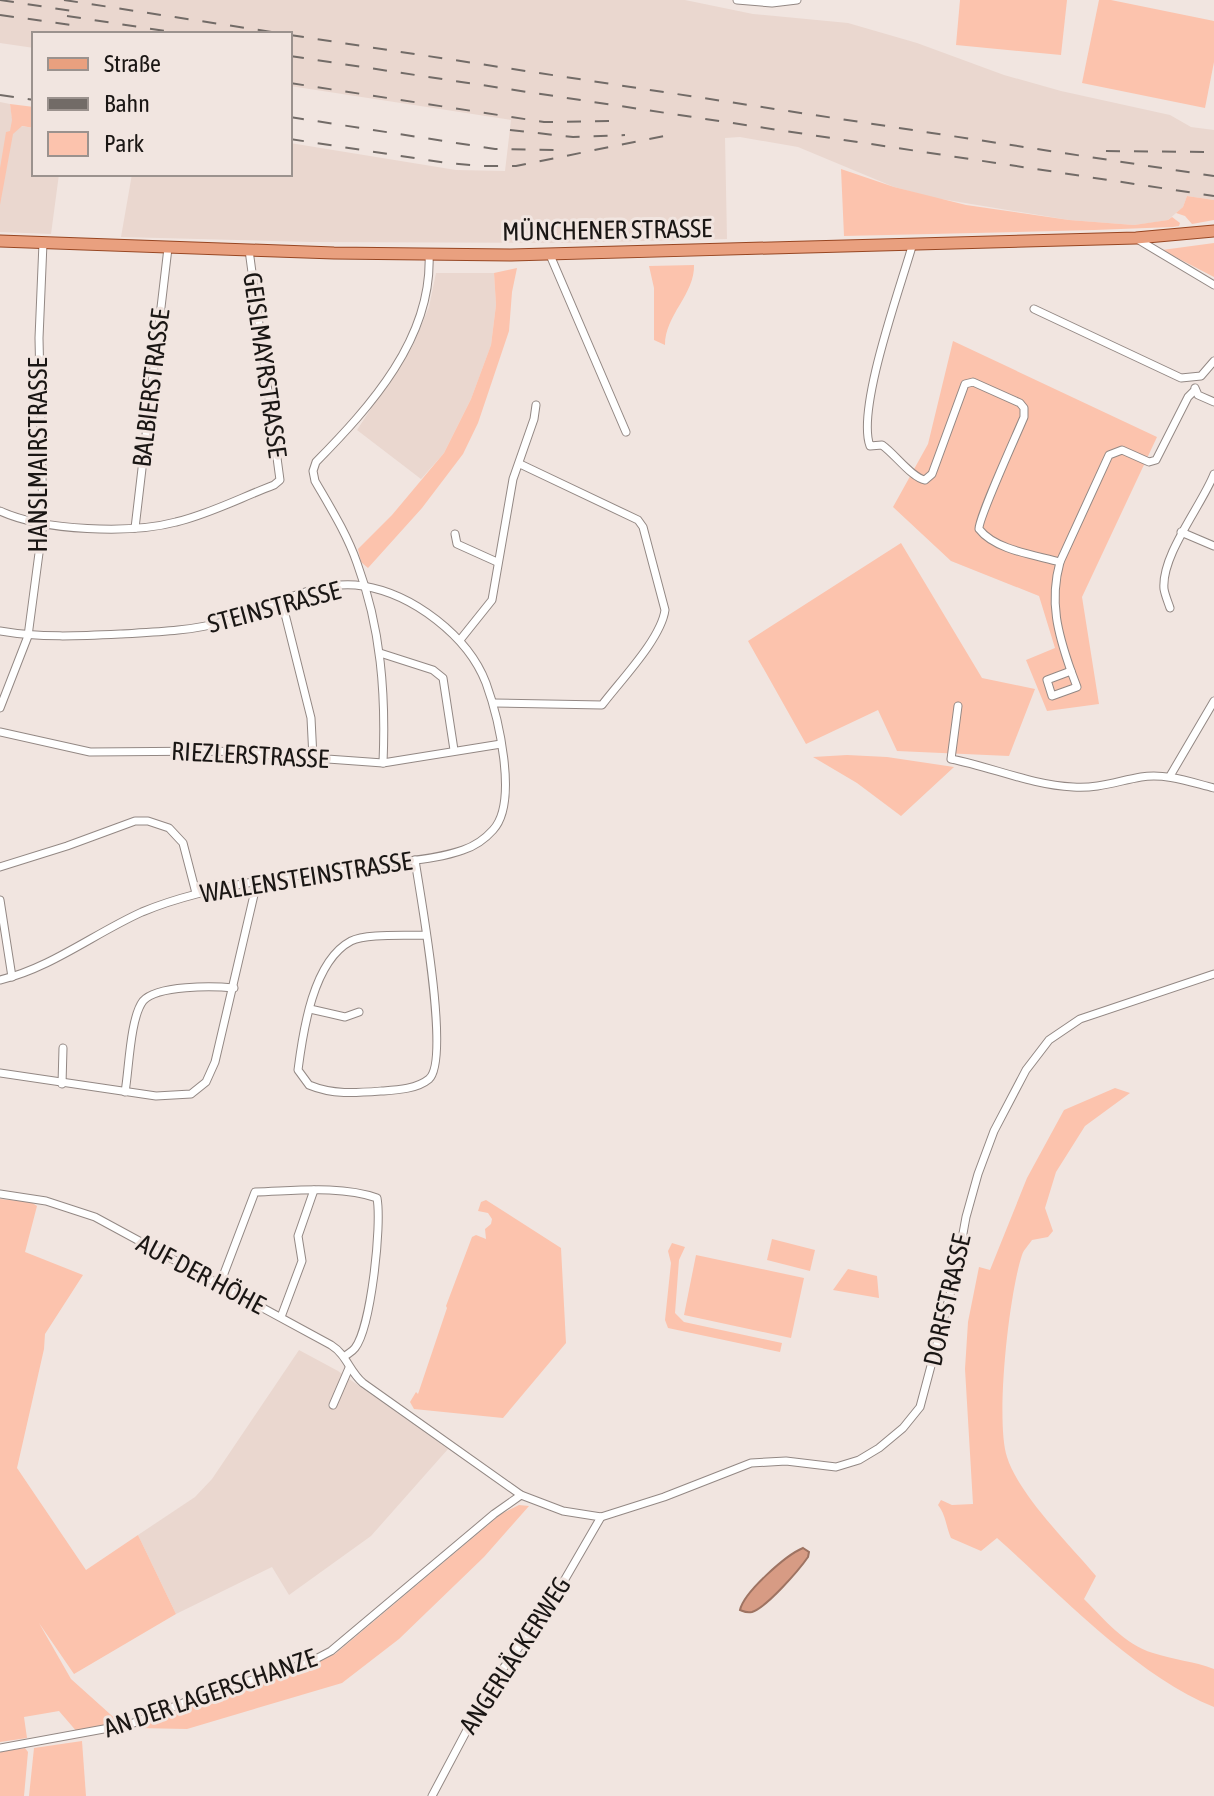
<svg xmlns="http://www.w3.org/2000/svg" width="1214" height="1796" font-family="'Asap Condensed',sans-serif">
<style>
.built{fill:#ead7cf}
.green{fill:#fcc3ad}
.water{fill:#d79b84;stroke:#9e7362;stroke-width:2}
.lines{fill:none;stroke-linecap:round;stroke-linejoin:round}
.street-casing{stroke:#938884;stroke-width:9}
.primary-casing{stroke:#974622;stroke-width:13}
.street{stroke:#fff;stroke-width:7}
.primary{stroke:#e9a07f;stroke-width:11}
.rail{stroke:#726b67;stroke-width:2;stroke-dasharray:14 14;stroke-linecap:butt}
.labels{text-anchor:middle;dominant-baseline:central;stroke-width:6;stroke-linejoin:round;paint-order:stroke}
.street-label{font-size:26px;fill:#1a1614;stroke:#f1e5e0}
</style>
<rect width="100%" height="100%" fill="#f1e5e0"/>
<g class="built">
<polygon points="0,0 685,0 753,14 848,23 917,43 1004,75 1061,91 1170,115 1191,127 1214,130 1214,200 1187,196 1183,207 1168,220 1156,222 1134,225 1069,220 935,198 894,187 798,147 740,137 725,138 727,239 561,243 311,242 121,237 132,174 290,174 290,143 456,170 505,171 511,120 290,86 290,34 34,34 34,48 0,43"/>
<polygon points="0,102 10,104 13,125 34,128 34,174 59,174 51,234 0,232"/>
<polygon points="436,273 494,273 496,305 491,345 471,399 444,453 421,479 357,430 413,345 429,307"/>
<polygon points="299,1350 338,1371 448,1449 371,1536 289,1595 272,1567 176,1614 138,1535 195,1497 212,1479"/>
</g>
<g class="green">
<polygon points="960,0 1067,0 1061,55 956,45"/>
<polygon points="1099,0 1111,0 1214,21 1214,62 1205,108 1082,83"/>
<polygon points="10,104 34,107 34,128 22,126 13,134 0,205 0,168 6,132 10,131 12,120"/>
<path d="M841,169L894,187L966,205L1069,220L1134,225L1168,220L1172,217L1180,223L1179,226L1173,227C1063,232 953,233 844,236Z"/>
<polygon points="1187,196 1214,200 1214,220 1192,224 1185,216 1176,213 1183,207"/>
<polygon points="1214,243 1214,277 1162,250"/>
<path d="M694,265C695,294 665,315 665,345L654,340V288L649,266Z"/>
<polygon points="517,268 512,292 509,331 478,423 463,454 422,508 368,568 361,562 358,549 392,515 444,453 471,399 491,345 496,305 494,273"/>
<polygon points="953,341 1157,437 1082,597 1099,704 1047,711 1026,660 1055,648 1039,596 951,561 893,507 928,444"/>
<polygon points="901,543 982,678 1035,689 1009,756 897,751 878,710 806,744 748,641"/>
<polygon points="847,755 887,757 954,767 901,816 857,783 813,757"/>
<path d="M1115,1088L1130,1093L1085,1126L1056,1172L1045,1208L1053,1231L1048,1237L1032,1240C1029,1245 1024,1249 1022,1255C1009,1294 995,1420 1007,1457C1019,1495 1070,1545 1096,1576L1084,1599C1105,1620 1124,1644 1153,1653C1174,1660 1193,1661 1214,1669V1707C1135,1675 1060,1594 997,1538L981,1551L951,1538C946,1527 946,1515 938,1505L941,1500L952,1505L973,1504L965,1369L968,1322L979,1267L990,1270L1027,1178L1064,1110Z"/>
<polygon points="0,1199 31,1202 37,1206 25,1252 83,1275 45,1334 44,1349 17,1468 86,1570 138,1535 176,1614 74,1674 39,1623 71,1679 120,1723 78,1733 59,1711 24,1717 27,1738 0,1742"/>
<polygon points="486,1200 561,1248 566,1343 503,1418 414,1409 410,1402 416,1392 418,1394 447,1308 446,1306 472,1237 476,1235 486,1239 485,1229 491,1224 492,1219 488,1213 478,1211 481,1202"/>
<polygon points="772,1239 815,1250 810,1271 767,1260"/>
<polygon points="672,1243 685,1247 679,1260 675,1313 684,1322 782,1343 780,1352 668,1328 665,1320 671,1263 668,1251"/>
<polygon points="696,1255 804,1278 791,1338 684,1315"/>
<polygon points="848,1269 877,1276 879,1298 833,1290"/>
<polygon points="519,1505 529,1506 484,1557 399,1639 342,1683 187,1729 136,1728 212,1696 307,1668 335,1654 501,1514"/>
<polygon points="82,1741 86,1796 29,1796 34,1748"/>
<polygon points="25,1748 28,1752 24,1796 0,1796 0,1752"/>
</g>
<path class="water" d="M803,1548L809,1552L808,1557C799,1570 767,1607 752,1612C746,1613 745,1612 740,1610C744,1592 786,1555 803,1548Z"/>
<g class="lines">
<defs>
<g id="street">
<polyline points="737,0 772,3 797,0"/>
<polyline points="1137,239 1214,285"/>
<path d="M913,243C901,286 856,409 870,446L882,445C895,454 912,478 925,480L932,474L965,384L973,382L1020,403L1024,408V417C1017,434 978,519 979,529C995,550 1035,555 1060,562L1109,455L1122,450L1149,462L1156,460L1188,397L1195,390"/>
<polyline points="550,255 626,432"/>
<polyline points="1034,309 1181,378 1201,376 1214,361"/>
<polyline points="1195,388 1198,395 1214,402"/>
<path d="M0,511C43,531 131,534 176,522C210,514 242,497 274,485L280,480L249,250"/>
<polyline points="135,528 168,248"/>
<polyline points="1181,532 1214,546"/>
<polyline points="455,534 457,544 497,562"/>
<path d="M1060,562C1049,602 1058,634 1071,671"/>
<polyline points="282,602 311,718 313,758"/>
<path d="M1170,608C1168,602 1165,595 1164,589C1161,555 1202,505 1214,474"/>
<path d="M0,631C40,638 80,636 121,634C156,632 190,631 223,622C267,610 316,578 363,586C413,594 468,636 486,683C498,716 519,802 493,830C485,839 475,846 463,850C441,858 415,860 392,863C345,869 299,875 253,882C215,889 178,897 142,912C95,933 51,968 0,980"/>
<polyline points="460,640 492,600 513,479 534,419 536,405"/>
<polyline points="380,653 433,670 443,678 454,750"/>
<polygon points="1071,671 1077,687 1052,696 1047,680"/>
<path d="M494,703L602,705C620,681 661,639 665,610L643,527L638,520L520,464"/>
<path d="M958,706L951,759C992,767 1031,785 1073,787C1097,789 1118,781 1141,777C1166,773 1190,782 1214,788"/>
<polyline points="0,708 28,636 43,523 39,338 43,243"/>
<polyline points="0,732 90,752 217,751 383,763 501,744"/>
<path d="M383,763C386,694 381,628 357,563C347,534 330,507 315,481L313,471L316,462C370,407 433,338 429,254"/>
<polyline points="1170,776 1214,701"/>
<path d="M415,860C420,894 451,1060 429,1079C417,1089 397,1090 382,1091C356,1093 333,1095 309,1085L298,1070C303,1031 313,961 351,941C366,933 407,936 425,935"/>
<polyline points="0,867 67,846 135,821 148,821 169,828 183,843 196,893"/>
<polyline points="0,900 12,977"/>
<polyline points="310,1009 345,1017 359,1012"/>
<polyline points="0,1073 156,1096 191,1094 206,1082 215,1062 257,882"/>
<polyline points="62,1084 63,1048"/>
<path d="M125,1092C129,1070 130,1018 143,1001C157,985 213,986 234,988"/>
<path d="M0,1194L46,1201L95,1217L331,1345C347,1355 349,1371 363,1383L521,1495"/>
<path d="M220,1284L255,1192C294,1191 340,1185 377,1198C382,1225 371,1327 355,1348C352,1352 349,1353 345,1356"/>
<polyline points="281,1317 302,1261 298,1236 314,1190"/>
<polyline points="333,1405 349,1368"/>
<polyline points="0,1748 131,1724 203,1695 308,1663 331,1651 494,1514 521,1495 563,1511 601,1517 664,1497 751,1463 786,1461 836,1467 859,1460 879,1448 903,1428 920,1407 956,1272 966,1217 978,1174 994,1131 1026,1070 1049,1040 1080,1019 1214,974"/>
<polyline points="432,1796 476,1713 499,1674 550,1605 601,1517"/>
</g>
<polyline id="primary" points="0,241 334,253 511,255 1136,238 1214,231"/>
</defs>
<use href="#street" class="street-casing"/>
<use href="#primary" class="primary-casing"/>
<use href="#street" class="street"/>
<use href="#primary" class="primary"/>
<g class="rail">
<polyline points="0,0 79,12"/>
<polyline points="64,0 285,34"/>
<polyline points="0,15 79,26"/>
<polyline points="67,16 185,34"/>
<polyline points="290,35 1214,176"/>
<polyline points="290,56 1214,196"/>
<polyline points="290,83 544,122 617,121"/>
<polyline points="0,95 34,100"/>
<polyline points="290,117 495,149 555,150"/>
<polyline points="510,130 573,137 625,135"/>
<polyline points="290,139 447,163 483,166 516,166 669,135"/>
<polyline points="1106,151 1214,152"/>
</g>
</g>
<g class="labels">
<g class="street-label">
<text transform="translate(607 230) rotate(-1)">MÜNCHENER STRASSE</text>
<text transform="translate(265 365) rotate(82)">GEISLMAYRSTRASSE</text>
<text transform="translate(151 388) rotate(-83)">BALBIERSTRASSE</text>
<text transform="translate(38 455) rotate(-90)">HANSLMAIRSTRASSE</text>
<text transform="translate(274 607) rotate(-15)">STEINSTRASSE</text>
<text transform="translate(250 755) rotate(3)">RIEZLERSTRASSE</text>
<text transform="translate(306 877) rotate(-9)">WALLENSTEINSTRASSE</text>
<text transform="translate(201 1274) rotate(28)">AUF DER HÖHE</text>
<text transform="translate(947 1300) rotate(-77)">DORFSTRASSE</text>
<text transform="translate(515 1655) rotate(-57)">ANGERLÄCKERWEG</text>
<text transform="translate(210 1693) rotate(-19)">AN DER LAGERSCHANZE</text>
</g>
</g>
<rect x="32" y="32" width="260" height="144" fill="#f1e5e0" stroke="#9b928e" stroke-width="2"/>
<rect x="48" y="58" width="40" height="12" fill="#e9a07f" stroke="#9b928e" stroke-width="2"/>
<text x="104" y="72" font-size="24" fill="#1a1614">Straße</text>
<rect x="48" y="98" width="40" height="12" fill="#726b67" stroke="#9b928e" stroke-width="2"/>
<text x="104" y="112" font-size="24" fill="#1a1614">Bahn</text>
<rect x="48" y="132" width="40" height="24" fill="#fcc3ad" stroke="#9b928e" stroke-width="2"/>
<text x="104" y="152" font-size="24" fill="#1a1614">Park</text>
</svg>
